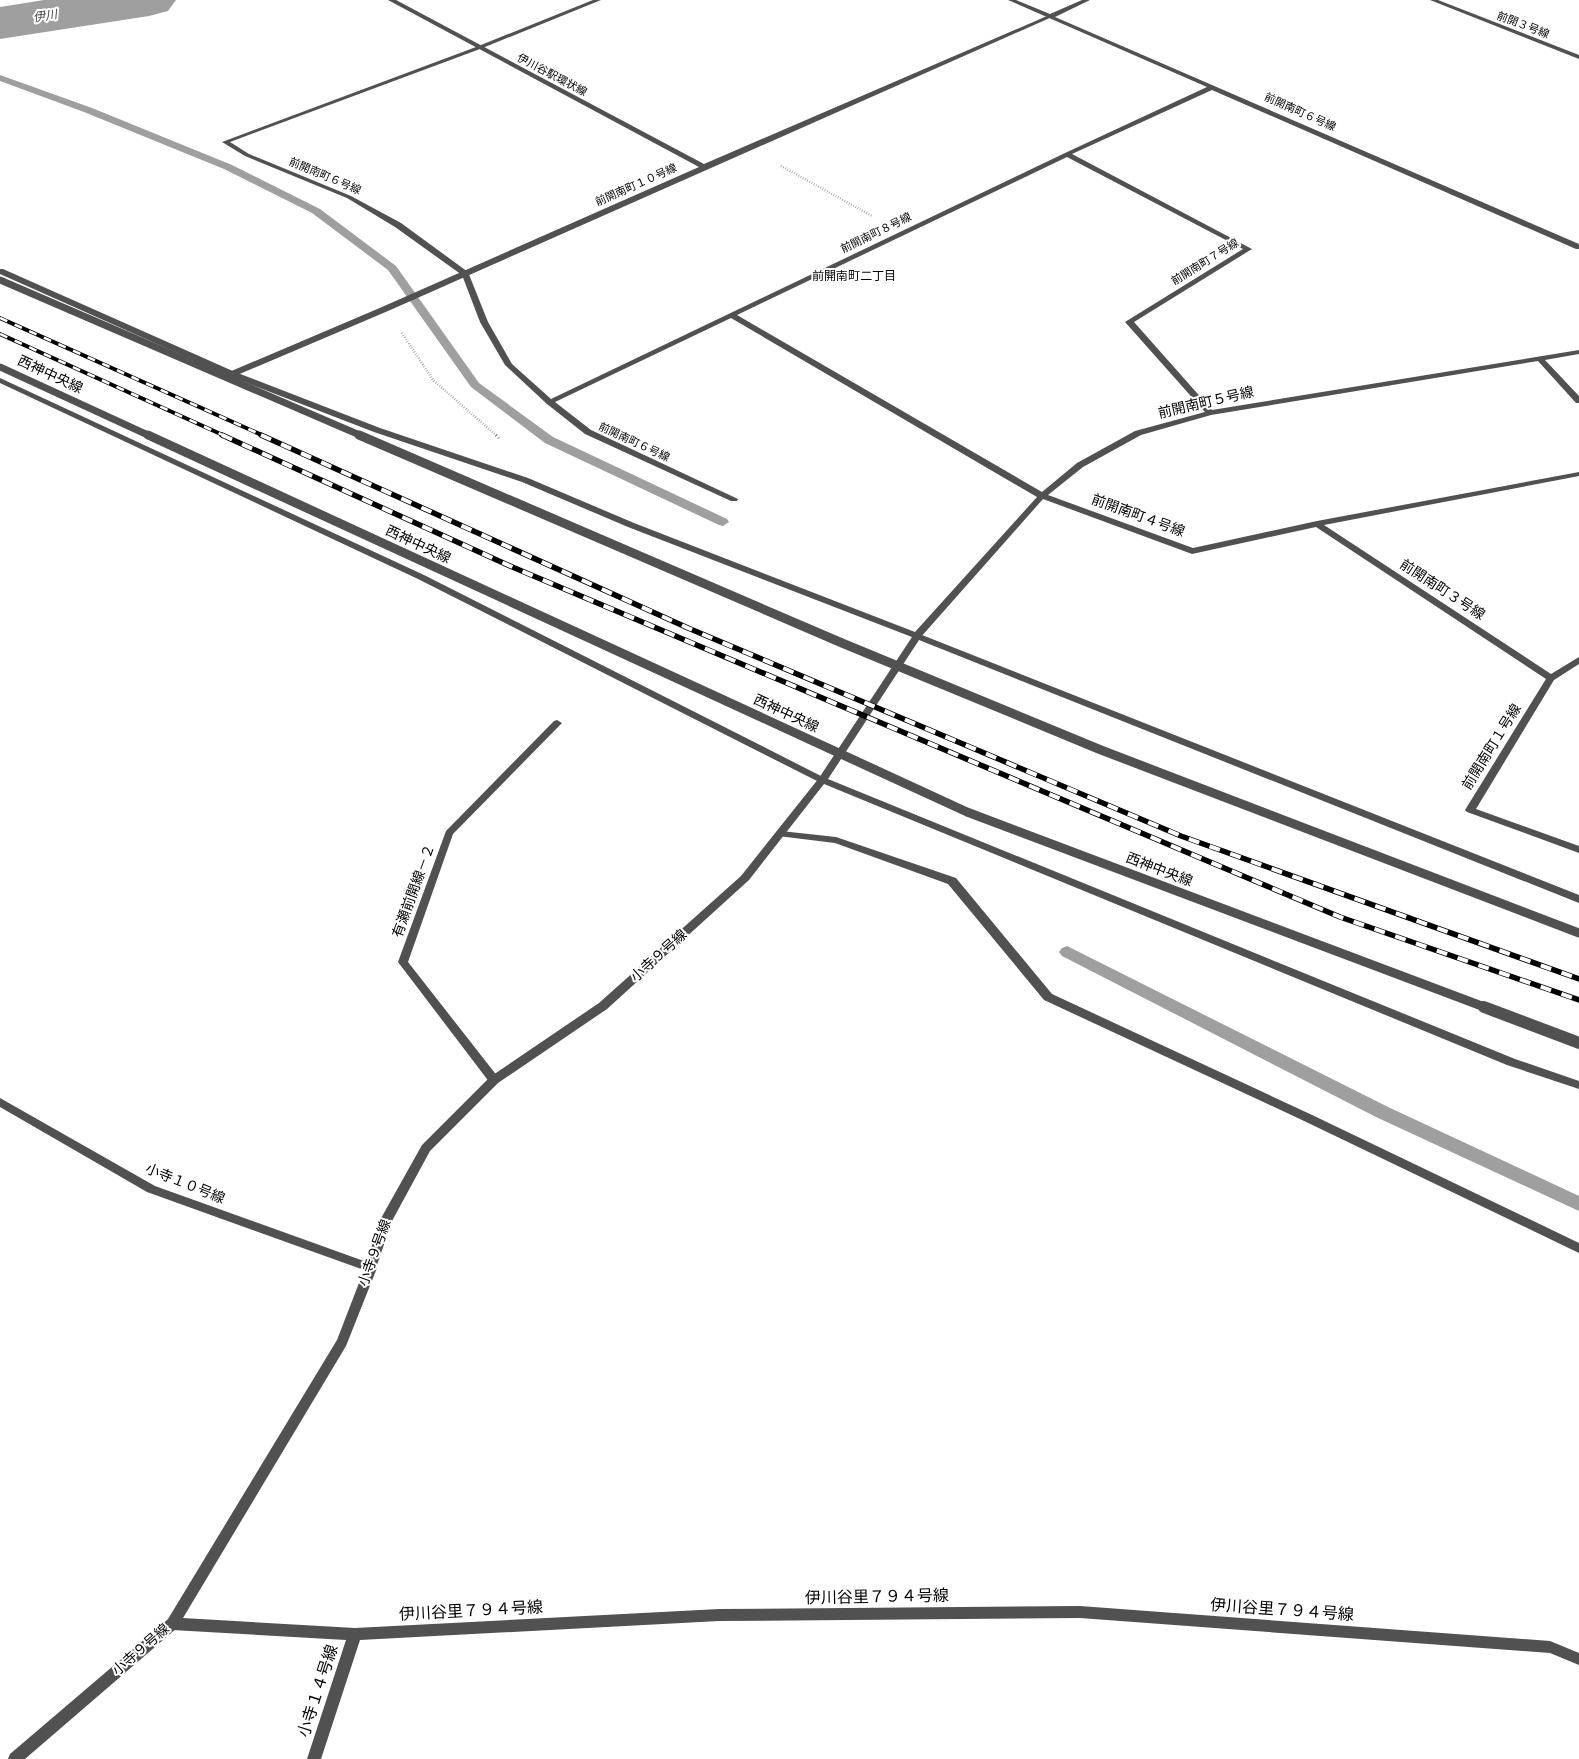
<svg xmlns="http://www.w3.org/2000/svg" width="1579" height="1759" font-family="'Alegreya Sans','Noto Sans JP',sans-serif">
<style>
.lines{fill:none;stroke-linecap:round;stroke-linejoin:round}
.stream{fill:#9f9f9f;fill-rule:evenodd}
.river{fill:#9f9f9f;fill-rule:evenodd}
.path-far1{stroke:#737373;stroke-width:2.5;stroke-dasharray:0.5 2;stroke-linecap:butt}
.path{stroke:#737373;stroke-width:3;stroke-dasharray:1 2.5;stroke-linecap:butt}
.minor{fill:#515151;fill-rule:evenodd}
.tertiary{fill:#515151;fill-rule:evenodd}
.rail-far1-casing{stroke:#000;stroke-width:4}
.rail-casing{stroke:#000;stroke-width:5.5}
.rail-far1{stroke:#fff;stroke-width:2.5;stroke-dasharray:8;stroke-linecap:butt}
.rail{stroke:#fff;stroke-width:4;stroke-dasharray:11;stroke-linecap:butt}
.tertiary-bridge-far2{stroke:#515151;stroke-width:7}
.tertiary-bridge-far1{stroke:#515151;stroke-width:9}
.tertiary-bridge{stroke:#515151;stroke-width:12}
.labels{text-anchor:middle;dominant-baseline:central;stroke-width:4;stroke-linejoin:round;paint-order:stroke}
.far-street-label{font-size:11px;fill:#000;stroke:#fff}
.far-water-label{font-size:12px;font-style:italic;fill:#404040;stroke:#fff}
.far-neighbourhood-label{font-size:12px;fill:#000;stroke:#fff}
.street-label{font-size:14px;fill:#000;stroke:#fff}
.near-street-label{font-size:16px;fill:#000;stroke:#fff}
</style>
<rect width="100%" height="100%" fill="#fff"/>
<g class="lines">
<g class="stream">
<polygon points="0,75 92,108 232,165 320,209 396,266 479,383 553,437 727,519 729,522 723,526 719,525 545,443 471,387 388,270 312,213 224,169 84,112 0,81"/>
<polygon points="1067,946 1388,1107 1579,1196 1579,1211 1376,1117 1062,956 1059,952 1062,948"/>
</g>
<polygon class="river" points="44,0 176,0 168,11 149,16 0,39 0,7"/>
<g class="path-far1">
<polyline points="781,166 872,216"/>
<polyline points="402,333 433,380 497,436"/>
</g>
<polyline class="path" points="496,435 499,438"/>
<g class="minor">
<path d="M593,0H601L480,49L230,142L249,154L351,196L401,223L468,272L488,322L512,364L551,399L1065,153L1207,87L1008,0H1016L1050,14L1082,0H1090L1055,17L1579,244V249H1576L1212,90L1072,154L1252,249L1134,322L1212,410L1579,350V354L1545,360L1579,396V403H1576L1538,361L1211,415L1141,435L1083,467L1048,495L1193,548L1317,521L1579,472V476L1324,525L1551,674L1579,657V664L1554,680L1476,809L1579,846V853L1467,812L1465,810L1546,679L1316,527L1192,554L1043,499L920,638L917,639L628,527L522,482L374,432L229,376L0,274V269H3L235,372L380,428L528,478L634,523L915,632L1037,497L731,318L555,402L591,430L738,499L737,501H731L585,434L547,404L505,365L480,322L462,275L395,227L347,198L245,156L222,142L476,47ZM1067,157L1243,249L1125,322L1205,412L1135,431L1077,463L1042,492L737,315Z"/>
<polygon points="1430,0 1438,0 1579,55 1579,59"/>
<polygon points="0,378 424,575 825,778 827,780 822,783 819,782 418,579 0,383"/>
<polygon points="557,720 562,723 560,725 453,834 408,962 498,1077 499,1080 498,1083 490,1083 398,962 446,831 554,721"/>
<polygon points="781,831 836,837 956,878 1052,994 1310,1114 1579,1243 1579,1253 1302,1120 1044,1000 948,884 835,843 778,836 776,834"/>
<polygon points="0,1098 155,1186 375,1265 377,1268 346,1346 183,1618 355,1628 719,1609 1080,1606 1550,1641 1579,1653 1579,1665 1550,1653 1080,1618 719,1621 360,1640 321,1759 307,1759 346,1640 172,1630 167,1628 165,1624 337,1340 364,1270 147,1192 0,1107"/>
</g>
<g class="tertiary">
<polygon points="388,0 396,0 704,164 1047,16 1052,17 388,311 235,376 229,376 229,372 382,307 699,167"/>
<polygon points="917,633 1579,895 1579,903 919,640 828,779 1515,1059 1579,1081 1579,1089 1507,1065 824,784 749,880 607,1009 498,1083 430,1151 392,1221 375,1271 371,1273 367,1271 365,1268 380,1220 422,1145 490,1077 599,1003 741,876 819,778 914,634"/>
<polygon points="172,1618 177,1620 179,1624 177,1628 25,1759 8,1759 10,1754 167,1620"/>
</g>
<defs>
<g id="rail-far1">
<polyline points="0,318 264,436"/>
<polyline points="0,334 225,436"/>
</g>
<g id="rail">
<polyline points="222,435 510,566 1340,917 1579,1000"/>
<polyline points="261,435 688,628 1181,836 1579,979"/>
</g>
</defs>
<use href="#rail-far1" class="rail-far1-casing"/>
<use href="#rail" class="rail-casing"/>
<use href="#rail-far1" class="rail-far1"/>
<use href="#rail" class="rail"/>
<g class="tertiary-bridge-far2">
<polyline points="0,280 362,436"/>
<polyline points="0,367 150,436"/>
</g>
<g class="tertiary-bridge-far1">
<polyline points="148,435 967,812 1487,1008"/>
<polyline points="359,435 842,643 1101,750 1579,933"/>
</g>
<polyline class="tertiary-bridge" points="1484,1007 1579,1043"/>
</g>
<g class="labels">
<g class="far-street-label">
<text transform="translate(1523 25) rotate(21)">前開３号線</text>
<text transform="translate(552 75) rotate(28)">伊川谷駅環状線</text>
<text transform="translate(1300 112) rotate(24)">前開南町６号線</text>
<text transform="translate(325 176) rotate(23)">前開南町６号線</text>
<text transform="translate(636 185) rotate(-24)">前開南町１０号線</text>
<text transform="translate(876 233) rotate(-26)">前開南町８号線</text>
<text transform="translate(1205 262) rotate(-32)">前開南町７号線</text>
<text transform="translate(634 442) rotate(25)">前開南町６号線</text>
</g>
<g class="far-water-label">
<text transform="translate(45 16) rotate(-9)">伊川</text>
</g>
<g class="far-neighbourhood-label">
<text x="854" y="276">前開南町二丁目</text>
</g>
<g class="street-label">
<text transform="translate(50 375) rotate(25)">西神中央線</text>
<text transform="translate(1206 403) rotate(-13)">前開南町５号線</text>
<text transform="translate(1138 516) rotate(20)">前開南町４号線</text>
<text transform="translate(418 545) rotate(25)">西神中央線</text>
<text transform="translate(1442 590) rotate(33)">前開南町３号線</text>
<text transform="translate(786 714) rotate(25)">西神中央線</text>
<text transform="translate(1492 747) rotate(-58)">前開南町１号線</text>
<text transform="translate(1159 870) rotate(21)">西神中央線</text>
<text transform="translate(414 891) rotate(-70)">有瀬前開線－２</text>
<text transform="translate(659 956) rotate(-42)">小寺９号線</text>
<text transform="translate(185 1184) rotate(22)">小寺１０号線</text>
<text transform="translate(375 1253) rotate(-70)">小寺９号線</text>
<text transform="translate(141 1650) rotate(-41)">小寺９号線</text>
</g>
<g class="near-street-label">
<text transform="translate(877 1597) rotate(-1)">伊川谷里７９４号線</text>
<text transform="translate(1282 1610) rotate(4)">伊川谷里７９４号線</text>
<text transform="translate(471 1611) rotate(-3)">伊川谷里７９４号線</text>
<text transform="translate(318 1691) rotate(-72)">小寺１４号線</text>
</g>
</g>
</svg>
